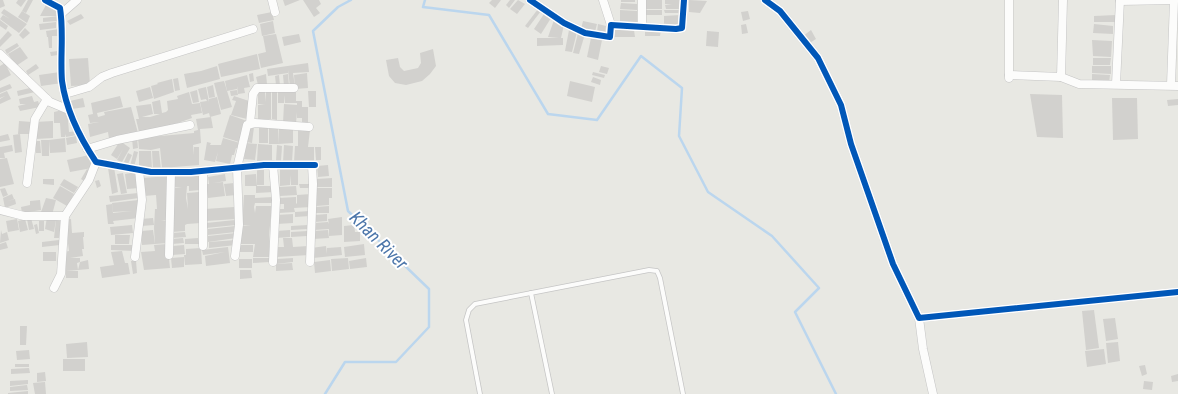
<svg xmlns="http://www.w3.org/2000/svg" width="1178" height="394" font-family="'Roboto Condensed',sans-serif">
<style>
.lines{fill:none;stroke-linecap:round;stroke-linejoin:round}
.stream{stroke:#bbd6ee;stroke-width:2.5}
.building{fill:#d2d1ce}
.lane-casing{stroke:#c5c5c5;stroke-width:5.5}
.street-casing{stroke:#c5c5c5;stroke-width:9}
.lane{stroke:#fcfcfb;stroke-width:4}
.street{stroke:#fcfcfb;stroke-width:8}
.cycleway-casing{stroke:#fff;stroke-width:9}
.cycleway{stroke:#0057b8;stroke-width:6}
.labels{text-anchor:middle;dominant-baseline:central;stroke-width:4;stroke-linejoin:round;paint-order:stroke}
.water-label{font-size:18px;font-style:italic;fill:#4c76aa;stroke:#fff}
</style>
<rect width="100%" height="100%" fill="#e8e8e3"/>
<g class="lines">
<g class="stream">
<polyline points="425,0 423,7 489,15 548,114 597,120 641,56 682,88 679,136 708,192 772,236 819,288 795,312 836,394"/>
<polyline points="325,394 345,362 396,362 429,327 429,289 348,211 313,31 338,7 351,0"/>
</g>
</g>
<g class="building">
<polygon points="0,0 3,0 5,6 0,8"/>
<polygon points="18,0 26,0 21,7 16,3"/>
<polygon points="28,0 33,0 26,13 22,11"/>
<polygon points="283,0 300,0 285,6"/>
<polygon points="303,0 319,0 321,4 316,8 320,13 314,17"/>
<polygon points="492,0 501,0 495,8 489,3"/>
<polygon points="510,0 515,0 509,8 506,5"/>
<polygon points="518,0 525,4 517,14 510,9"/>
<rect x="621" y="0" width="14" height="2"/>
<polygon points="646,0 662,0 662,3 654,3 662,3 662,9 646,9"/>
<polygon points="665,0 681,0 680,9 666,9 665,5 672,5 665,4"/>
<polygon points="689,0 707,1 700,13 689,12"/>
<polygon points="47,3 56,10 57,16 40,16"/>
<polygon points="621,3 637,4 637,10 620,9"/>
<polygon points="4,9 27,24 19,33 0,19 3,15 10,19 1,13"/>
<polygon points="538,9 541,11 528,28 525,26"/>
<polygon points="620,10 637,11 637,22 620,22"/>
<rect x="645" y="10" width="17" height="5"/>
<polygon points="664,10 681,10 681,13 665,13"/>
<polygon points="22,11 30,16 27,23 18,17"/>
<polygon points="748,11 750,19 743,21 741,12"/>
<polygon points="272,12 274,20 259,23 257,15"/>
<polygon points="81,14 84,18 70,25 67,21"/>
<polygon points="544,14 551,18 541,34 534,29"/>
<polygon points="680,15 680,25 664,25 664,16"/>
<polygon points="1116,15 1116,22 1094,22 1094,16"/>
<polygon points="58,16 58,21 43,22 43,18"/>
<polygon points="0,20 8,26 6,30 0,26"/>
<polygon points="554,20 564,25 561,38 563,38 563,45 537,46 537,38 559,38 548,37"/>
<polygon points="273,21 275,33 262,36 260,24"/>
<polygon points="583,21 597,24 595,32 581,29"/>
<polygon points="56,22 56,28 40,30 39,24"/>
<polygon points="598,24 606,26 605,34 597,32"/>
<polygon points="746,24 748,33 742,34 741,25"/>
<polygon points="1094,24 1113,26 1113,34 1093,33"/>
<polygon points="25,28 30,33 23,39 19,35"/>
<polygon points="59,29 59,36 52,36 52,48 49,48 48,37 47,37 46,31"/>
<polygon points="569,30 577,32 572,52 565,51"/>
<polygon points="614,30 634,30 635,37 614,37"/>
<polygon points="645,30 661,30 660,36 645,36"/>
<polygon points="811,30 816,39 808,44 803,36"/>
<polygon points="8,31 12,35 0,47 0,40"/>
<polygon points="707,31 719,32 718,47 706,46"/>
<polygon points="578,33 585,34 579,54 573,53"/>
<polygon points="276,34 283,63 261,68 258,54 266,52 263,36"/>
<polygon points="299,34 301,42 284,46 282,37"/>
<polygon points="591,38 602,40 598,60 587,57"/>
<polygon points="1092,40 1112,41 1111,57 1093,56"/>
<polygon points="17,43 19,46 7,54 5,50"/>
<polygon points="20,47 28,58 16,66 8,54"/>
<polygon points="433,49 436,66 430,74 422,81 406,85 395,83 389,76 386,60 398,58 400,67 404,71 418,68 421,63 420,53"/>
<polygon points="58,51 58,55 51,56 50,52"/>
<polygon points="257,54 260,69 221,77 218,64"/>
<polygon points="88,58 90,85 71,86 69,59"/>
<polygon points="1093,58 1111,58 1110,65 1093,65"/>
<polygon points="5,63 11,75 0,81 0,66"/>
<polygon points="308,63 309,72 293,73 295,87 290,87 288,70 288,73 268,76 267,69"/>
<polygon points="36,64 39,68 28,75 26,71"/>
<polygon points="217,66 220,79 187,88 184,74 201,71"/>
<polygon points="601,66 609,68 607,74 599,72"/>
<polygon points="1092,66 1111,66 1111,74 1092,73"/>
<polygon points="60,72 62,83 41,86 39,75"/>
<polygon points="593,72 605,75 604,78 592,75"/>
<polygon points="253,73 254,81 250,82 249,74"/>
<polygon points="307,73 308,88 295,89 294,75"/>
<polygon points="266,74 267,84 258,85 256,77"/>
<polygon points="288,74 289,86 284,86 283,75"/>
<polygon points="1092,74 1110,75 1109,83 1092,83"/>
<polygon points="247,75 250,87 244,88 245,93 238,94 237,86 237,89 227,91 225,81"/>
<polygon points="279,75 280,86 276,85 275,76"/>
<polygon points="593,77 601,80 600,85 591,82"/>
<polygon points="178,78 180,90 175,91 173,79"/>
<polygon points="172,79 174,92 154,99 151,86 158,84 157,83"/>
<polygon points="224,81 232,107 221,110 214,83"/>
<polygon points="570,81 595,87 592,102 567,96"/>
<polygon points="10,84 12,88 0,93 0,88"/>
<polygon points="213,85 215,97 209,98 207,87"/>
<polygon points="34,87 35,92 18,96 17,91"/>
<polygon points="150,87 153,98 139,102 136,91"/>
<polygon points="206,87 209,102 209,99 217,97 221,114 210,117 209,113 203,115 200,102 207,101 206,99 201,100 198,89"/>
<polygon points="197,90 199,102 193,103 190,92"/>
<polygon points="237,90 238,95 231,96 230,91"/>
<polygon points="7,91 11,99 0,104 0,99 5,96 0,98 0,94"/>
<polygon points="266,91 271,91 271,119 258,121 258,105 265,104 258,104 258,92 265,92 266,102"/>
<polygon points="308,91 316,91 316,107 309,107"/>
<polygon points="189,92 192,104 200,103 202,113 191,115 192,118 175,124 139,132 136,119 139,119 136,106 151,104 153,114 142,117 150,117 160,114 154,114 152,102 160,100 162,113 166,112 168,110 167,101 178,99 177,96"/>
<rect x="272" y="92" width="5" height="12"/>
<polygon points="278,92 296,92 296,101 302,101 302,107 308,107 308,125 302,124 302,118 297,118 297,112 296,123 283,123 284,104 297,105 297,103 285,103 284,95 284,103 278,103"/>
<polygon points="1030,94 1062,95 1063,138 1037,137"/>
<polygon points="32,96 34,102 38,101 40,107 20,111 18,106 26,104 20,104 19,99"/>
<polygon points="120,96 123,107 97,113 98,117 105,115 104,112 131,107 138,133 109,139 108,132 90,137 88,124 99,122 90,123 88,115 93,114 91,103"/>
<polygon points="234,96 252,102 247,119 231,115 236,101 232,100"/>
<polygon points="83,98 85,107 72,109 70,101"/>
<polygon points="1112,98 1137,98 1138,139 1113,140"/>
<polygon points="1178,99 1178,105 1168,106 1167,100"/>
<polygon points="272,104 277,104 277,120 272,119"/>
<polygon points="67,109 69,132 76,131 77,135 66,137 65,134 65,137 61,137 60,123 54,123 54,112"/>
<polygon points="230,115 247,121 239,142 223,137"/>
<polygon points="211,117 213,128 200,129 201,143 193,145 194,155 194,147 199,147 199,165 162,168 160,148 151,150 139,149 138,138 194,133 194,131 198,130 196,119"/>
<polygon points="19,121 32,122 31,134 18,134"/>
<polygon points="53,121 53,138 36,139 35,122"/>
<polygon points="249,126 254,127 252,143 246,142"/>
<polygon points="259,127 268,128 268,143 259,143"/>
<polygon points="279,127 293,127 293,143 278,144"/>
<rect x="269" y="128" width="9" height="16"/>
<polygon points="298,129 310,130 308,147 314,147 314,163 294,162 295,146 298,146"/>
<polygon points="8,134 10,140 0,142 0,136"/>
<polygon points="20,134 22,152 15,153 13,135"/>
<polygon points="76,136 77,143 67,145 66,138"/>
<polygon points="65,138 66,152 50,153 49,140"/>
<polygon points="132,138 137,138 138,148 133,149"/>
<polygon points="223,138 240,143 238,149 236,148 234,155 232,155 230,164 216,161 218,152 215,162 204,160 207,142 211,143 210,145 221,145"/>
<polygon points="41,140 49,140 49,156 42,156"/>
<polygon points="36,141 40,141 41,153 36,153"/>
<polygon points="120,141 130,148 122,162 117,160 123,149 117,159 111,155"/>
<polygon points="246,143 257,144 255,160 244,159"/>
<polygon points="258,144 272,145 272,161 257,161"/>
<polygon points="12,145 13,151 4,153 5,158 0,158 0,147"/>
<polygon points="277,145 282,146 281,161 276,161"/>
<polygon points="284,145 293,146 292,162 283,162"/>
<polygon points="315,147 321,147 321,160 316,160"/>
<polygon points="134,151 138,152 134,167 130,166"/>
<polygon points="139,151 151,151 152,169 139,169"/>
<polygon points="152,151 159,151 161,170 153,170"/>
<polygon points="128,153 132,155 128,164 124,162"/>
<polygon points="89,155 92,168 70,172 67,160"/>
<polygon points="7,158 14,184 0,187 0,182 7,181 0,182 0,159"/>
<polygon points="328,165 329,176 318,177 317,166"/>
<polygon points="114,167 118,192 112,194 108,168"/>
<polygon points="280,168 298,168 298,185 291,185 290,175 290,185 280,186"/>
<polygon points="87,169 90,171 84,181 81,179"/>
<rect x="257" y="170" width="7" height="15"/>
<polygon points="136,172 139,188 127,189 125,174"/>
<polygon points="123,173 127,193 121,194 117,174"/>
<polygon points="199,173 200,190 189,191 189,186 187,186 186,198 188,209 187,193 199,192 201,223 187,224 185,225 185,231 172,232 173,188 182,187 173,187 172,175"/>
<polygon points="225,174 226,181 213,183 223,182 225,196 208,198 206,184 209,184 208,177"/>
<polygon points="256,174 257,186 245,186 245,175"/>
<polygon points="169,176 168,220 161,221 168,221 168,243 155,244 154,228 155,209 157,209 156,195 144,196 142,178"/>
<polygon points="332,178 332,187 316,187 316,179"/>
<polygon points="43,179 54,179 54,185 43,184"/>
<polygon points="64,179 78,187 74,193 60,185"/>
<polygon points="99,180 101,186 97,188 95,181"/>
<polygon points="234,183 236,195 226,196 224,184"/>
<polygon points="299,184 311,184 311,188 300,188"/>
<polygon points="60,186 74,194 67,206 53,198"/>
<polygon points="256,186 274,186 274,192 256,193"/>
<polygon points="296,186 297,195 280,196 279,187"/>
<polygon points="5,188 8,195 3,197 0,189"/>
<polygon points="316,188 332,188 332,198 329,198 329,205 316,206"/>
<polygon points="138,193 139,198 110,202 109,196"/>
<polygon points="12,194 14,199 8,201 15,199 16,204 5,208 3,198"/>
<polygon points="311,194 311,207 294,208 295,212 279,213 278,209 284,209 284,204 279,204 278,198 296,197 296,204 297,203 297,195"/>
<polygon points="244,195 255,195 255,198 273,197 273,203 255,203 254,207 255,213 256,206 272,206 269,235 270,257 253,257 255,244 241,244 240,226 251,225 242,225"/>
<polygon points="46,198 56,200 52,215 41,212"/>
<polygon points="40,200 41,210 22,213 21,207 30,205 30,201"/>
<polygon points="138,200 139,218 113,221 114,224 108,224 106,205 112,204 113,213 132,211 113,212 112,203"/>
<polygon points="329,206 329,213 316,213 316,207"/>
<polygon points="234,207 236,219 206,221 205,209"/>
<polygon points="310,211 310,216 295,217 295,212"/>
<polygon points="293,214 293,223 277,224 276,215"/>
<polygon points="327,214 327,221 315,222 315,215"/>
<polygon points="47,217 56,220 54,232 45,229"/>
<polygon points="342,217 342,235 329,236 329,229 314,230 314,223 328,222 329,224 328,219"/>
<polygon points="31,218 34,229 29,230 27,219"/>
<polygon points="153,218 154,225 141,226 141,219"/>
<polygon points="17,219 19,230 8,232 6,221"/>
<polygon points="25,219 28,230 20,232 18,221"/>
<polygon points="71,219 72,233 84,232 84,237 83,237 84,249 82,249 83,256 70,258 80,258 80,262 88,260 89,269 78,270 80,262 77,263 78,270 66,271 64,252 69,251 65,220"/>
<polygon points="56,220 61,221 59,238 54,238"/>
<polygon points="235,220 236,225 206,228 206,223"/>
<rect x="39" y="221" width="5" height="10"/>
<polygon points="37,224 39,233 36,234 34,225"/>
<polygon points="132,225 133,233 111,235 110,227"/>
<polygon points="308,225 308,229 291,230 291,226"/>
<polygon points="354,225 355,232 360,232 360,241 344,242 344,226"/>
<polygon points="235,226 236,232 208,235 208,229"/>
<polygon points="1,230 2,234 7,232 9,240 0,243"/>
<polygon points="153,230 155,244 142,245 141,231"/>
<polygon points="290,230 290,237 276,238 276,231"/>
<polygon points="328,230 329,238 313,239 313,231"/>
<polygon points="307,231 307,236 291,237 291,232"/>
<polygon points="185,232 186,237 172,238 172,233"/>
<polygon points="236,233 236,238 208,242 208,236"/>
<polygon points="115,235 130,235 129,244 115,244"/>
<polygon points="183,238 184,243 172,244 172,239"/>
<polygon points="198,238 199,244 185,244 185,239"/>
<polygon points="283,238 292,238 293,247 308,246 309,255 277,257 277,247 284,247"/>
<polygon points="59,240 60,245 42,247 42,242"/>
<polygon points="236,240 236,245 209,248 209,242"/>
<polygon points="6,242 8,248 0,250 0,244"/>
<polygon points="167,244 167,259 169,259 170,268 144,270 141,252 155,251 154,245"/>
<polygon points="364,244 365,255 345,257 344,247"/>
<polygon points="111,245 135,245 135,251 111,250"/>
<polygon points="184,245 185,254 172,255 172,246"/>
<rect x="239" y="245" width="14" height="7"/>
<polygon points="326,246 327,254 327,248 341,247 342,255 313,258 311,248"/>
<polygon points="228,247 230,263 206,266 205,256 225,252 203,255 202,250"/>
<polygon points="201,248 202,264 185,265 184,255 186,255 186,249"/>
<polygon points="122,251 125,263 128,263 130,274 102,278 100,267 114,265 111,252"/>
<rect x="43" y="252" width="13" height="9"/>
<polygon points="184,257 184,267 172,268 171,258"/>
<polygon points="253,258 269,258 269,262 253,263"/>
<polygon points="293,258 293,262 276,264 276,259"/>
<polygon points="348,258 349,269 332,271 331,259"/>
<polygon points="366,258 367,267 350,269 349,261"/>
<rect x="239" y="259" width="13" height="9"/>
<polygon points="330,260 331,271 315,273 314,262"/>
<polygon points="131,261 136,261 137,273 133,274"/>
<polygon points="292,263 293,270 276,271 276,264"/>
<polygon points="240,270 251,270 252,278 240,279"/>
<rect x="66" y="271" width="12" height="7"/>
<polygon points="1094,310 1099,348 1086,350 1082,311"/>
<polygon points="1115,318 1118,339 1106,341 1103,319"/>
<polygon points="20,326 27,326 26,345 20,345"/>
<polygon points="87,342 88,357 67,358 66,344"/>
<polygon points="1118,342 1120,361 1108,363 1106,343"/>
<polygon points="1104,349 1106,364 1087,367 1085,351"/>
<polygon points="29,350 30,359 17,360 16,351"/>
<rect x="63" y="359" width="22" height="12"/>
<rect x="15" y="364" width="14" height="3"/>
<polygon points="1145,365 1147,374 1142,376 1139,366"/>
<polygon points="29,368 30,373 11,374 11,369"/>
<polygon points="45,372 46,381 37,382 37,373"/>
<polygon points="1178,374 1178,381 1172,382 1171,376"/>
<polygon points="28,380 28,384 10,386 10,381"/>
<polygon points="1144,381 1153,382 1152,390 1143,389"/>
<polygon points="45,382 46,394 35,394 33,383"/>
<polygon points="27,385 28,390 10,391 10,387"/>
<polygon points="28,391 28,394 8,394 8,393"/>
</g>
<g class="lines">
<defs>
<g id="lane">
<polyline points="531,293 552,394"/>
<polyline points="480,394 466,320 469,310 475,304 649,270 657,271 660,278 683,394"/>
</g>
<g id="street">
<path d="M45,0L60,8C64,32 60,57 62,81C66,110 80,138 96,162L151,172H191L264,165H315"/>
<polyline points="272,0 275,12"/>
<polyline points="530,0 564,23 585,33 610,37 611,25 676,29 682,28 684,0"/>
<polyline points="603,0 611,25"/>
<polyline points="642,0 642,26"/>
<polyline points="765,0 780,11 818,58 841,105 851,144 893,264 919,318 1178,292"/>
<polyline points="1120,1 1174,0"/>
<polyline points="61,14 77,0"/>
<polyline points="0,54 50,102 69,110"/>
<polyline points="1009,75 1061,77 1063,0"/>
<polyline points="1061,77 1079,84 1178,86"/>
<polyline points="1009,78 1009,0"/>
<polyline points="1116,84 1120,0"/>
<polyline points="1171,85 1174,1"/>
<polyline points="65,94 89,87 102,77 112,73 253,29"/>
<polyline points="250,123 253,94 257,88 294,88"/>
<polyline points="87,149 117,140 190,125"/>
<polyline points="27,183 35,119 47,99"/>
<polyline points="0,210 24,216 65,216"/>
<polyline points="203,246 203,171"/>
<polyline points="169,255 171,172"/>
<polyline points="235,256 239,225 237,168 247,125 255,123 309,127"/>
<polyline points="135,257 142,200 139,170"/>
<polyline points="273,262 276,200 273,165"/>
<polyline points="310,262 313,184 312,165"/>
<polyline points="54,288 61,274 65,216 89,180 96,162"/>
<polyline points="919,318 923,349 933,394"/>
</g>
</defs>
<use href="#lane" class="lane-casing"/>
<use href="#street" class="street-casing"/>
<use href="#lane" class="lane"/>
<use href="#street" class="street"/>
<defs>
<g id="cycleway">
<path d="M45,0L60,8C64,32 60,57 62,81C66,110 80,138 96,162L151,172H191L264,165H315"/>
<polyline points="530,0 564,23 585,33 610,37 611,25 676,29 682,28 684,0"/>
<polyline points="765,0 780,11 818,58 841,105 851,144 893,264 919,318 1178,292"/>
</g>
</defs>
<use href="#cycleway" class="cycleway-casing"/>
<use href="#cycleway" class="cycleway"/>
</g>
<g class="labels">
<g class="water-label">
<text transform="translate(379 240) rotate(45)">Khan River</text>
</g>
</g>
</svg>
